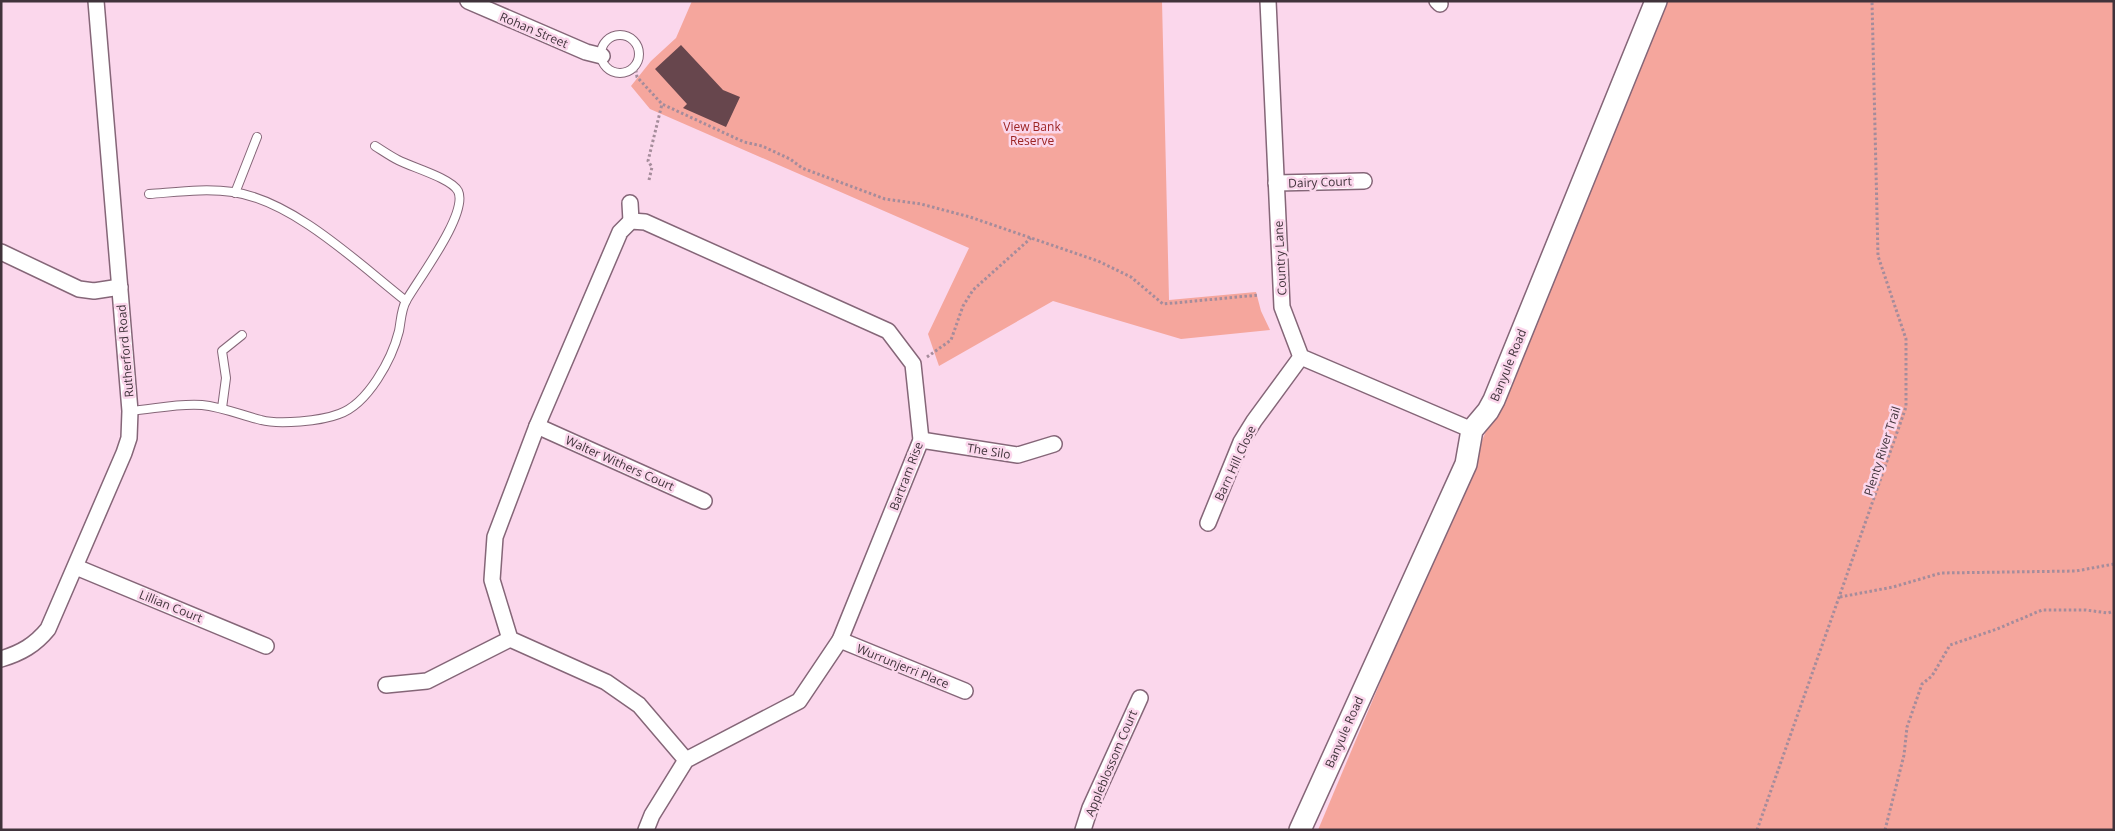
<svg xmlns="http://www.w3.org/2000/svg" width="2115" height="831" font-family="'Open Sans',sans-serif">
<style>
.green{fill:#f5a69d}
.building{fill:#67464d}
.lines{fill:none;stroke-linecap:round;stroke-linejoin:round}
.lane-casing{stroke:#856678;stroke-width:10}
.street-casing{stroke:#856678;stroke-width:18}
.secondary-casing{stroke:#856678;stroke-width:24}
.path{stroke:#a58c9b;stroke-width:3;stroke-dasharray:2.5 2.5;stroke-linecap:butt}
.lane{stroke:#fff;stroke-width:8}
.street{stroke:#fff;stroke-width:15}
.secondary{stroke:#fff;stroke-width:21}
.labels{text-anchor:middle;dominant-baseline:central;stroke-width:5;stroke-linejoin:round;paint-order:stroke}
.street-label{font-size:12px;fill:#40333b;stroke:#fbd7ec}
.park-label{font-size:12px;fill:#9c2423;stroke:#fbd7ec}
</style>
<rect width="100%" height="100%" fill="#fbd7ec"/>
<g class="green">
<polygon points="692,1 1162,1 1169,300 1256,292 1261,311 1270,330 1181,339 1053,301 939,366 928,334 969,248 650,109 631,86 651,61 676,38"/>
<polygon points="1667,1 2114,1 2114,830 1318,830"/>
</g>
<polygon class="building" points="681,45 723,90 740,97 726,127 683,108 687,104 655,69"/>
<g class="lines">
<defs>
<g id="lane">
<circle cx="620" cy="54" r="19"/>
<polyline points="235,193 257,137"/>
<path d="M149,194C177,192 205,188 233,192C294,201 359,264 406,301"/>
<polyline points="222,408 226,378 222,351 242,335"/>
<path d="M130,411C154,409 179,403 202,405C222,407 241,415 261,420C279,425 321,421 339,414C368,404 392,359 399,331C401,321 401,310 406,301C417,281 469,213 458,191C451,178 411,167 398,160C390,156 383,151 375,146"/>
</g>
<g id="street">
<polyline points="468,1 586,52 602,56"/>
<polyline points="1268,1 1282,307 1301,357 1472,430"/>
<polyline points="1437,1 1440,4"/>
<polyline points="1276,183 1364,181"/>
<polyline points="630,203 631,221"/>
<polyline points="1,252 79,289 94,291 120,287"/>
<polyline points="537,426 704,501"/>
<polyline points="921,440 1018,455 1054,444"/>
<polyline points="1208,523 1241,442 1254,421 1301,357"/>
<polyline points="76,567 266,646"/>
<polyline points="840,640 965,691"/>
<path d="M1,659C21,653 35,645 48,629L124,453L129,438L130,411L96,1"/>
<polyline points="386,685 427,681 510,639"/>
<polyline points="646,830 652,815 686,760 799,701 840,640 921,440 913,364 888,331 645,222 631,221 620,232 537,426 495,537 492,580 510,639 606,682 639,705 686,760"/>
<polyline points="1083,830 1090,808 1140,698"/>
</g>
<polyline id="secondary" points="1300,830 1466,464 1472,430 1488,411 1494,400 1656,1"/>
</defs>
<use href="#lane" class="lane-casing"/>
<use href="#street" class="street-casing"/>
<use href="#secondary" class="secondary-casing"/>
<g class="path">
<polyline points="635,65 637,77 662,104 744,142 762,146 790,159 802,168 885,199 921,204 970,217 1098,261 1131,277 1163,304 1259,295"/>
<polyline points="649,180 652,167 648,161 662,104"/>
<polyline points="927,357 951,340 963,306 973,290 1031,238"/>
<polyline points="1840,597 1893,587 1941,573 2076,571 2114,564"/>
<polyline points="1757,830 1906,407 1906,339 1878,256 1872,1"/>
<polyline points="1885,830 1904,755 1907,727 1922,684 1932,676 1950,645 1997,629 2042,610 2086,610 2108,613 2114,611"/>
</g>
<use href="#lane" class="lane"/>
<use href="#street" class="street"/>
<use href="#secondary" class="secondary"/>
</g>
<g class="labels">
<g class="street-label">
<text transform="translate(534 30) rotate(23)">Rohan Street</text>
<text transform="translate(1320 182) rotate(-2)">Dairy Court</text>
<text transform="translate(1280 258) rotate(-93)">Country Lane</text>
<text transform="translate(125 351) rotate(-95)">Rutherford Road</text>
<text transform="translate(1508 365) rotate(-68)">Banyule Road</text>
<text transform="translate(989 451) rotate(9)">The Silo</text>
<text transform="translate(1882 451) rotate(-72)">Plenty River Trail</text>
<text transform="translate(620 463) rotate(24)">Walter Withers Court</text>
<text transform="translate(1235 463) rotate(-65)">Barn Hill Close</text>
<text transform="translate(906 476) rotate(-69)">Bartram Rise</text>
<text transform="translate(171 606) rotate(22)">Lillian Court</text>
<text transform="translate(903 666) rotate(22)">Wurrunjerri Place</text>
<text transform="translate(1344 732) rotate(-66)">Banyule Road</text>
<text transform="translate(1111 763) rotate(-67)">Appleblossom Court</text>
</g>
<g class="park-label">
<text x="1032" y="126">View Bank<tspan x="1032" dy="14">Reserve</tspan></text>
</g>
</g>
<rect width="2115" height="831" fill="none" stroke="#40333b" stroke-width="5"/>
</svg>
